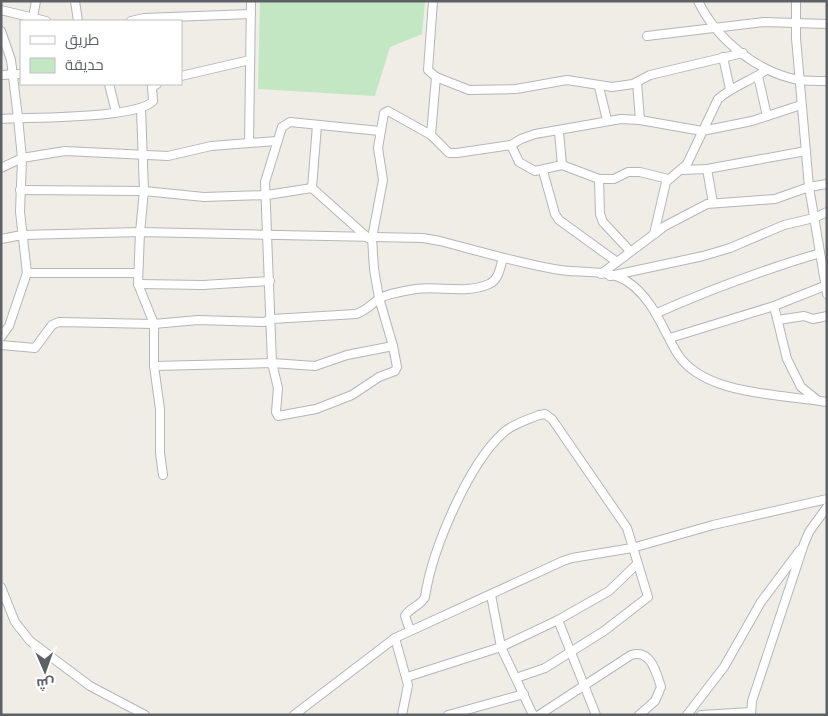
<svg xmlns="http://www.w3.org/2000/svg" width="828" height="716" font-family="Ubuntu,Cairo,sans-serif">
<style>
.green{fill:#c3e6c3}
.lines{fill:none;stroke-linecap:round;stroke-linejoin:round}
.minor-casing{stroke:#b3b6ba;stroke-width:10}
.minor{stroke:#fff;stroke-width:8}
</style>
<rect width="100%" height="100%" fill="#efede6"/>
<polygon class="green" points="260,1 425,1 422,34 390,47 375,96 258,89"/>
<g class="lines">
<defs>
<g id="minor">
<polyline points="75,1 78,21"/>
<polyline points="433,1 428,70 436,77 469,90 516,89 567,80 612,87 633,84 650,75 743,53"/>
<path d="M698,1C717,40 757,72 799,80C808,81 818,81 827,81"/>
<polyline points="796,1 796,38 809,187 827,294"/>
<polyline points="1,10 46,21"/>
<polyline points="33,17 36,1"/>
<polyline points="131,21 144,18 251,14"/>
<polyline points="1,31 11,60 18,118 22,158 20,212 27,273 9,326 1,337"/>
<polyline points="647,36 764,22 827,24"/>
<polyline points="723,57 730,89"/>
<polyline points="1,75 21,74"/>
<polyline points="181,76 250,60"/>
<polyline points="758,76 767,116"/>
<polyline points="637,82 640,120"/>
<polyline points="109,84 116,112"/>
<polyline points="599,87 607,120"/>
<polyline points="141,108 144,191 140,232 138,284 154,324 154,366 160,409 160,453 163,475"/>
<path d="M1,119C29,117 137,119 153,101L152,87L157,84"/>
<polyline points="380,131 290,122 282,127 265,182 272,363 278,388 276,412 278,416 316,409 352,395 379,377 395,371 397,367 393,346 379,298 374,269 372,238 383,180 378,148 384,113 388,111 431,135 449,153 457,153 511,145 521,139 535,134 621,119 640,120 702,131 752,121 801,105"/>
<polyline points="559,132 562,165"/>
<polyline points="431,135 436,77"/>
<polyline points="249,143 251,1"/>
<polyline points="511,145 519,162 535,171 562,165 599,179 614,179 628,172 640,172 668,179"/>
<polyline points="1,168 22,158 65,151 168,156 211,146 277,141"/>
<polyline points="707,169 713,203"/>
<polyline points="682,170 707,169 806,151"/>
<polyline points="543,171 555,214 559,220 617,262"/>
<polyline points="599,179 600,214 603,222 630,251"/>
<polyline points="312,188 317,125"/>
<polyline points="20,190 144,191 204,197 267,195 312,188 368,238"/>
<path d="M654,234L666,182L687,164L718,99C733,86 751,81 766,70"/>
<path d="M1,239L22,235L140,232L423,238L440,241C478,251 515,262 554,269C577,274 607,268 628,282C653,299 662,328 677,353C703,396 783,394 827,402"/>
<polyline points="27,273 138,273"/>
<polyline points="601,274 665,226 707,204 775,199 809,187 827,184"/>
<polyline points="610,276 703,256 730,248 784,225 814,218 827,212"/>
<polyline points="138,284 203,285 270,281"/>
<polyline points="774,306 787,359 801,387 816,399"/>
<path d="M657,313C711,289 763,270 820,253"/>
<polyline points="778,320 804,316 813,319 827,316"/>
<polyline points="670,338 774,306 827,285"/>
<path d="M1,345L35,348L52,325L59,322L154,324L198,320L264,322L272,319L356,314C367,310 370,305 379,299C387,293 406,291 416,289C439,286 467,294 489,284C499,280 500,267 503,258"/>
<polyline points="154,366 272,363 315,366 347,355 393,346"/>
<polyline points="1,587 15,622 30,641 90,686 145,715"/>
<polyline points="491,595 501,647 533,715"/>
<polyline points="558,620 596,715"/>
<path d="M410,630L405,616C410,607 421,606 425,597C432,550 468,464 504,432C513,424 527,420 539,415L545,414L552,419L627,528L648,597L604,631L545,668L516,678"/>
<polyline points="395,638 408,685 402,715"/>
<polyline points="407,677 501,647 558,620 609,591 637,564"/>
<polyline points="294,715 395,638 563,561 572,558 632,548 713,525 827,499"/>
<polyline points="448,715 524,694"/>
<path d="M539,715L631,655C651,649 656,672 661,687L655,701L639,715"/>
<polyline points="687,715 724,667 761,602 800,550"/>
<polyline points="701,715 751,712"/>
<polyline points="751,715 752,701 804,544 809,532 827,507"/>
</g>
</defs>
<use href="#minor" class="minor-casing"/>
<use href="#minor" class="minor"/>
</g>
<rect width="828" height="716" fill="none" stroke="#5d6166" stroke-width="5"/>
<rect x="20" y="20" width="162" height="65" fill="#ffffff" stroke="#bec0c2"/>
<rect x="30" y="36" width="25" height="8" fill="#ffffff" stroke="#bec0c2"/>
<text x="65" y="45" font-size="15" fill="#5d6166">طريق</text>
<rect x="30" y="58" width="25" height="15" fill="#c3e6c3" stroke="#bec0c2"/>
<text x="65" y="70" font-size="15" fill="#5d6166">حديقة</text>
<g transform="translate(45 671) rotate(178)" stroke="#ffffff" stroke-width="4" paint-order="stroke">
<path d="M0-4L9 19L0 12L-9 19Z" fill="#5d6166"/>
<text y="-8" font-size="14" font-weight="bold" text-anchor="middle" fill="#5d6166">ش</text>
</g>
</svg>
